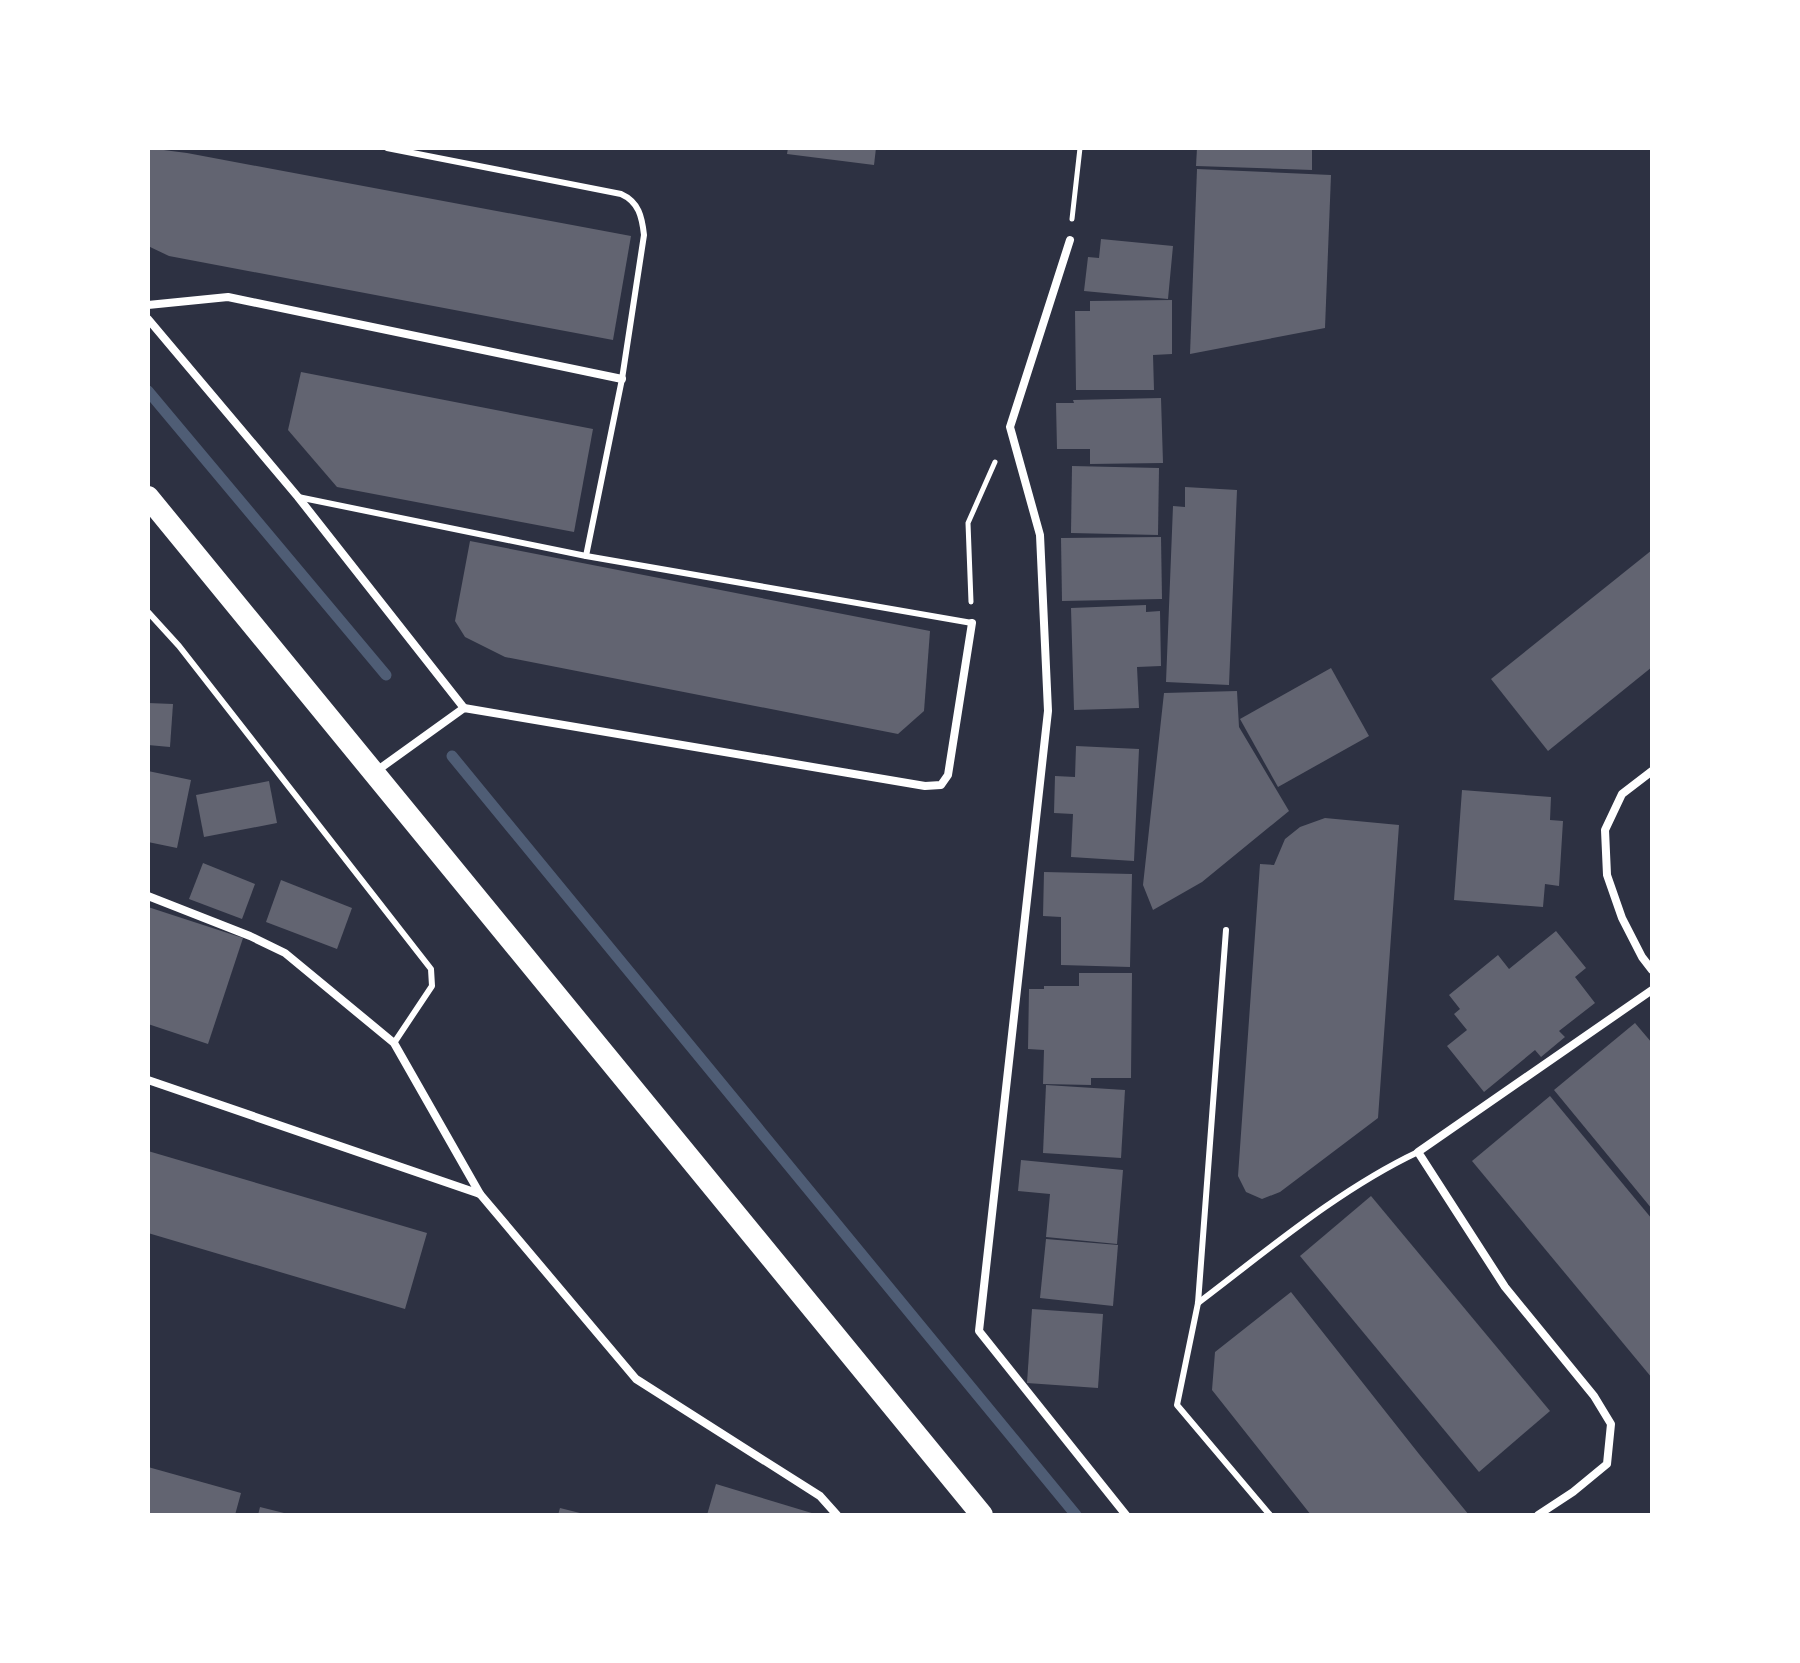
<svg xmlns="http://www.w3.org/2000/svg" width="1800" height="1663" font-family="Ubuntu,sans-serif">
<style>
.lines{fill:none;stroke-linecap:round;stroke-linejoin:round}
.stream{stroke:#4f5d75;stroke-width:11}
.building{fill:#626471}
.path{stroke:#fff;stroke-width:5}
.service{stroke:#fff;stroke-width:6}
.minor{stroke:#fff;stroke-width:8}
.trunk{stroke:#fff;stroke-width:22}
</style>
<rect width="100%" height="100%" fill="#2d3142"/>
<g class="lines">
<g class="stream">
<polyline points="148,391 386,675"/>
<polyline points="452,756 1076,1515"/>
</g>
</g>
<g class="building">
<polygon points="148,148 187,153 631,236 613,340 169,256 148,246"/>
<polygon points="788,148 876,148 874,165 787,154"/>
<polygon points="1197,148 1312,148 1312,170 1196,166"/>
<polygon points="1197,169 1331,175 1325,328 1190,354"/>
<polygon points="1101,239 1173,246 1168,299 1084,291 1088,257 1099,258"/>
<polygon points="1172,300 1172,354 1153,355 1154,390 1076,390 1075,311 1090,311 1090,301"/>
<polygon points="301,372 593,429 574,532 337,487 288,430"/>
<polygon points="1161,398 1163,463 1090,464 1090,449 1057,449 1056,403 1074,403 1073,400"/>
<polygon points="1072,466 1159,468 1158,535 1071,533"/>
<polygon points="1185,487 1237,490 1229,685 1166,682 1173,506 1185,507"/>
<polygon points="1161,537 1162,599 1062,601 1061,538"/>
<polygon points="470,541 930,631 924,711 898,734 505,657 465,637 455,621"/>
<polygon points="1652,550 1652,667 1548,751 1491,679"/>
<polygon points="1146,605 1146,612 1160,611 1161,666 1137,667 1139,708 1074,710 1071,608"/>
<polygon points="1331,668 1369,736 1278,787 1240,719"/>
<polygon points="1237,691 1239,727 1289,811 1202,882 1153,910 1143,885 1164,693"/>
<polygon points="148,703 173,704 170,747 148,745"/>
<polygon points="1076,746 1139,749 1134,861 1071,857 1073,814 1054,813 1055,776 1075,777"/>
<polygon points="148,771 191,780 177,848 148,842"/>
<polygon points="269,781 277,823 204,837 196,795"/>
<polygon points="1462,790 1551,797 1550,820 1563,821 1559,886 1545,884 1543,907 1454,900"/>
<polygon points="1325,818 1399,825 1378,1118 1280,1192 1262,1199 1246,1192 1238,1176 1260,864 1274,865 1285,839 1300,827"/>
<polygon points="203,863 255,884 242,919 189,899"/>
<polygon points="1044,872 1132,874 1130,967 1061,965 1061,917 1043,916"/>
<polygon points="281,880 352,908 337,949 266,922"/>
<polygon points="148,907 243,938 208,1044 148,1024"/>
<polygon points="1556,931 1586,968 1575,977 1595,1003 1559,1031 1565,1037 1541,1057 1535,1050 1484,1092 1447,1046 1467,1030 1454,1014 1460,1009 1449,995 1498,955 1509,969"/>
<polygon points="1079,973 1132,973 1131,1078 1091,1078 1091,1085 1043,1084 1044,1050 1028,1049 1029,989 1044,989 1044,986 1079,986"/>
<polygon points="1635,1023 1652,1043 1652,1209 1554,1090"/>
<polygon points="1046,1085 1125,1090 1121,1158 1043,1153"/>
<polygon points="1550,1096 1652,1219 1652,1378 1472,1161"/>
<polygon points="148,1151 427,1233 405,1309 148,1233"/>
<polygon points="1021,1160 1123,1170 1117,1244 1046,1237 1050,1194 1018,1191"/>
<polygon points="1371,1196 1550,1411 1479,1472 1300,1256"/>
<polygon points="1046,1239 1118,1245 1113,1306 1040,1298"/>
<polygon points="1291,1292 1419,1454 1469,1515 1311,1515 1212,1390 1215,1352"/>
<polygon points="1032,1309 1103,1314 1098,1388 1027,1383"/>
<polygon points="148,1467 241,1493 235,1515 148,1515"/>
<polygon points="716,1484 815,1514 814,1515 707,1515"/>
<polygon points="260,1507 288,1514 287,1515 258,1515"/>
<polygon points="560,1508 584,1514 583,1515 558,1515"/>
</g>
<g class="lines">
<g class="path">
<polyline points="1072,219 1080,148"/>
<polyline points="971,602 968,523 995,462"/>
</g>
<g class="service">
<path d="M387,148L621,194C639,202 642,217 644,235L622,379L586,556"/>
<polyline points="298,497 586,556 972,623"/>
<polyline points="148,612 179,646 431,969 432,986 394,1043"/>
<polyline points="1226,930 1198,1303 1177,1405 1270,1515"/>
<path d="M1198,1303C1268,1250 1338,1190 1418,1152"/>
</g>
<g class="minor">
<polyline points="1070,240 1010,427 1040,535 1048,711 979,1331 1126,1515"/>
<polyline points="148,305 228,297 622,379"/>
<polyline points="148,319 298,497 464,708"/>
<polyline points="1652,771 1622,794 1605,830 1607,875 1622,918 1642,957 1652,970"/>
<polyline points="375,772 464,708 925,786 941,785 948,775 972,623"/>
<polyline points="148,896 250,936 285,953 394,1043 480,1194"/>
<polyline points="148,1080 480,1194 636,1379 820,1496 837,1515"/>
<polyline points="1538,1515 1573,1492 1607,1464 1611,1424 1594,1396 1505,1287 1418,1152 1652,990"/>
</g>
<polyline class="trunk" points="148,497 982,1515"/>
</g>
<rect width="1800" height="1663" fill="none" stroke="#ffffff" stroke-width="300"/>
</svg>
